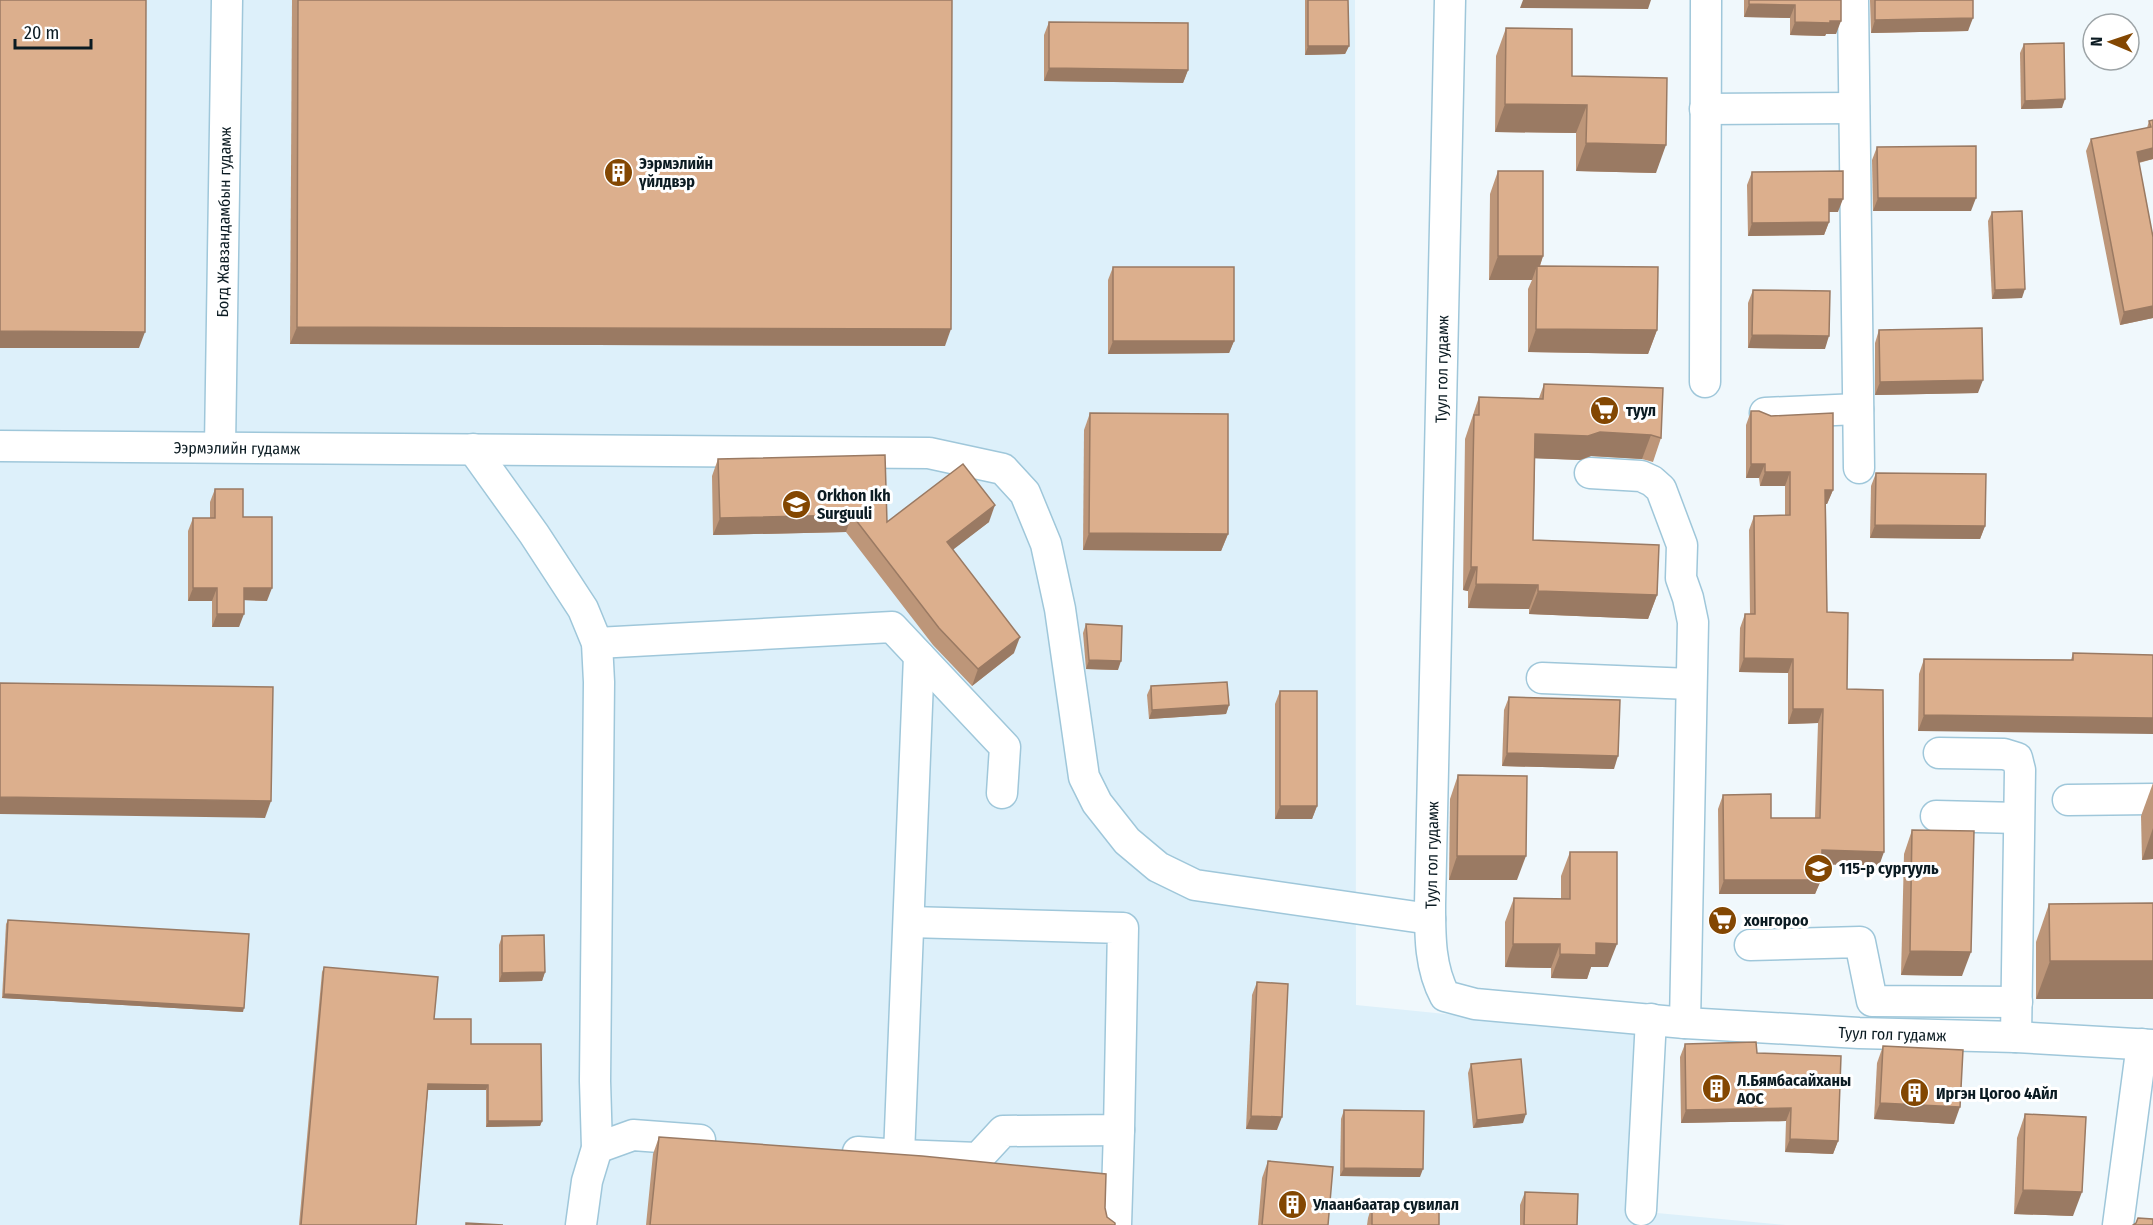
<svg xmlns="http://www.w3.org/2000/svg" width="2153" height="1225" font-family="'Fira Sans Condensed',sans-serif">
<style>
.built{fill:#ddf0fa}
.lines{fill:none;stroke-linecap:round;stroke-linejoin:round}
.minor-casing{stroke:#9fc7da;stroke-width:33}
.minor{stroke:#fff;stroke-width:30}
.wall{fill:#bd9679}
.shaded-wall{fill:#9a7a63}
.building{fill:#dcaf8d;stroke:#9a7a63;stroke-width:1.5}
.labels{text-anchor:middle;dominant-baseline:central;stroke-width:6;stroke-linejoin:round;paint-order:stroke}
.poi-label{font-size:16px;font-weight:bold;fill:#0b1b22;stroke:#fff;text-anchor:start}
.street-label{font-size:16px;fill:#0b1b22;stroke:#fff}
</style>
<rect width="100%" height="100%" fill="#f0f8fc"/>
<polygon class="built" points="0,0 1355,0 1356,1005 1665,1036 1657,1213 1786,1225 0,1225"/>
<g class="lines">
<defs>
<g id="minor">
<path id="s1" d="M1450,0L1430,905C1430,937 1430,968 1445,996L1475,1004L1685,1023L1859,1033L2016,1037L2153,1045"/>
<polyline points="1853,0 1859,468"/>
<polyline points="1705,109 1854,108"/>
<polyline points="1705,382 1706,0"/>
<polyline points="1765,413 1858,409"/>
<path id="s2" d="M0,446L929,453L1003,469L1025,493L1046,544L1060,609L1084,777L1097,803L1127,841L1158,867L1195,885L1430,919"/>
<path id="s3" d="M220,446L227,0"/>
<polyline points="473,449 534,534 583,609 597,643 599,682 595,1081 597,1148 587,1181 581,1225"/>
<polyline points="1590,473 1641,476 1652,481 1661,489 1682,545 1681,578 1688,598 1693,622 1685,1023"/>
<polyline points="597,643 892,627 1005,747 1002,793"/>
<polyline points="1542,678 1691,684"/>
<polyline points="1939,753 2004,754 2017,758 2020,770 2016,1037"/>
<polyline points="2068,800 2153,799"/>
<polyline points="1936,816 2018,818"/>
<polyline points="1750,945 1860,942 1872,1001 2017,1002"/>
<polyline points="597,1148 633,1135 700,1140"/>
<polyline points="858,1152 899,1155 919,656"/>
<polyline points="899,1155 978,1158 1003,1131 1119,1130 1123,928 909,922"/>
<polyline points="1641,1210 1651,1019"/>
<polyline points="1116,1225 1119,1130"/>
<polyline points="2118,1225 2142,1044"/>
</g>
</defs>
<use href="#minor" class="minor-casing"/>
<use href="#minor" class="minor"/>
</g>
<g class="wall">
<polygon points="292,0 952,0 945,346 290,344"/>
<polygon points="1305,0 1348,0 1349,46 1345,54 1305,55"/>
<polygon points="1744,0 1841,0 1836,34 1826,34 1825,36 1790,35 1790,18 1744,17"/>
<polygon points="1870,0 1973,0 1968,31 1871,33"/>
<polygon points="1049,22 1188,70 1183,83 1044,81 1044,35"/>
<polygon points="1506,28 1572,76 1656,173 1576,171 1576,133 1495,132 1496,56"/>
<polygon points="2024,44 2062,108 2021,109 2020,53"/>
<polygon points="2153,120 2153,159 2139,163 2153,237 2153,318 2120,325 2086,151 2091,139 2147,128 2149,121"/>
<polygon points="1877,147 1971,211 1873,211 1872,160"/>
<polygon points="1498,171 1543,256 1540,266 1657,330 1648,354 1528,352 1528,289 1532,280 1489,280 1490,194"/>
<polygon points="1752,172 1838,212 1829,212 1829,222 1824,235 1748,236 1747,185"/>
<polygon points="1992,212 2022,298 1992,299 1988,221"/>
<polygon points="1113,267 1234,341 1229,353 1108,354 1108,280"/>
<polygon points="1753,290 1825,349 1748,348 1748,303"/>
<polygon points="1879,330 1978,393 1875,395 1875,343"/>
<polygon points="1544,384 1661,438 1653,462 1642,459 1591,456 1580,460 1535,458 1533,540 1657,595 1648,619 1529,614 1529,609 1468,608 1468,591 1463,590 1465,439 1479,397 1539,398"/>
<polygon points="1751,411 1833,490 1827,504 1826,504 1827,612 1847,689 1879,866 1821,864 1821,880 1815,894 1719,894 1718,809 1723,795 1771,818 1815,818 1818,723 1788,724 1788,673 1739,672 1740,628 1745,614 1750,614 1749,530 1754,516 1785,515 1785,486 1760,486 1759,478 1746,478 1746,425"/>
<polygon points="1090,413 1228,534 1221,551 1083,550 1084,430"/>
<polygon points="718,459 887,522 989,522 953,549 1014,653 972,686 933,645 846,532 713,535 712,476"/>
<polygon points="1876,473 1985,526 1980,539 1870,538 1871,486"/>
<polygon points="215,489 243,517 267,601 244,600 239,627 212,627 212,601 188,601 188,531 193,518 210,518 210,502"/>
<polygon points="1086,624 1118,670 1086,669 1083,633"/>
<polygon points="2073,653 2153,655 1918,731 1919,674 1924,659 2071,660"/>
<polygon points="1151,686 1229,705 1226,714 1149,719 1147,695"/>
<polygon points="1280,691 1317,806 1312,819 1275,819 1275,704"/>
<polygon points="1509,697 1614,769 1502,766 1504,710"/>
<polygon points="1458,775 1517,880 1449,880 1450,799"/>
<polygon points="2153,783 2153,859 2142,860 2141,816"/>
<polygon points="1912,830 1962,976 1901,975 1904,854"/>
<polygon points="1570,852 1608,967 1591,967 1587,979 1551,978 1551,968 1505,967 1505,922 1514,898 1561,899 1561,876"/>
<polygon points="2153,903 2036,999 2036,942 2049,904"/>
<polygon points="8,920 243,1012 2,998 6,924"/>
<polygon points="502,936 545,972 542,981 499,982 499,945"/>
<polygon points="324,967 434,1019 542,1121 540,1126 486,1127 486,1090 428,1090 416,1225 299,1225 322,972"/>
<polygon points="1257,982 1277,1130 1246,1129 1252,995"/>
<polygon points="1685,1044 1757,1053 1838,1141 1833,1154 1785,1152 1786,1121 1681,1123 1680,1057"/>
<polygon points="1883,1046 1954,1124 1874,1119 1877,1063"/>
<polygon points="1471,1064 1523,1123 1473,1128 1468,1073"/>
<polygon points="1344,1110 1420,1177 1340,1176 1341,1119"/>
<polygon points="2025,1114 2073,1216 2014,1214 2017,1138"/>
<polygon points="659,1137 1105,1208 1107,1217 1115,1225 646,1225 653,1154"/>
<polygon points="1268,1161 1328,1225 1258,1225 1262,1178"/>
<polygon points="1525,1192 1577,1225 1520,1225 1520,1205"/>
<polygon points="1372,1205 1439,1225 1367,1225 1368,1218"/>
</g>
<g class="shaded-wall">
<polygon points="1523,0 1651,0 1648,9 1520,8"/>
<polygon points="1749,4 1795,5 1790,18 1744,17"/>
<polygon points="1973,18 1968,31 1871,33 1875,20"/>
<polygon points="1841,21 1836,34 1826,34 1825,36 1790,35 1795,22"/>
<polygon points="1308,46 1349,46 1345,54 1305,55"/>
<polygon points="1049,68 1188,70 1183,83 1044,81"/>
<polygon points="2065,99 2062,108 2021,109 2025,101"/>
<polygon points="1505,104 1587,105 1576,133 1495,132"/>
<polygon points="1586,143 1666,145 1656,173 1576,171"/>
<polygon points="2153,148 2153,159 2132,164 2137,152"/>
<polygon points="1878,198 1976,198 1971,211 1873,211"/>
<polygon points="1829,199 1843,199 1838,212 1824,212"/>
<polygon points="1829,222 1824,235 1748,236 1752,223"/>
<polygon points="1498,256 1543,256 1537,274 1537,266 1532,280 1489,280"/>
<polygon points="2025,289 2022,298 1992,299 1995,290"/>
<polygon points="2153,306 2153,318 2120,325 2124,312"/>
<polygon points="297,327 951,329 945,346 290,344"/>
<polygon points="1536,329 1657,330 1648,354 1528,352"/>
<polygon points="0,331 145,332 139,348 0,348"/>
<polygon points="1752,335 1829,336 1825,349 1748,348"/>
<polygon points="1113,341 1234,341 1229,353 1108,354"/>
<polygon points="1983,380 1978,393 1875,395 1880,382"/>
<polygon points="1600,432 1651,435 1642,459 1591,456 1580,460 1526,458 1535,434"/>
<polygon points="1751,464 1765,464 1759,478 1746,478"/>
<polygon points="1765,472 1790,472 1785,486 1760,486"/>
<polygon points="1825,490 1833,490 1827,504 1820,504"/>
<polygon points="995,505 989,522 941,559 947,542"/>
<polygon points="852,515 846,532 713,535 720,518"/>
<polygon points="1875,525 1985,526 1980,539 1870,538"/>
<polygon points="1089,533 1228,534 1221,551 1083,550"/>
<polygon points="1471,567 1477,567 1468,591 1463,590"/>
<polygon points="1476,584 1538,585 1529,609 1468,608"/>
<polygon points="193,588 217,588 212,601 188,601"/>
<polygon points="244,588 272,588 267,601 240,600"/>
<polygon points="1538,591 1657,595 1648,619 1529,614"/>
<polygon points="217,614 244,614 239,627 212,627"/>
<polygon points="1020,637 1014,653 972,686 978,669"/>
<polygon points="1744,658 1793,659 1788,673 1739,672"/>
<polygon points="1089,660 1121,661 1118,670 1086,669"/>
<polygon points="1229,705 1226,714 1149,719 1152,710"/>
<polygon points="1793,709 1823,709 1818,723 1788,724"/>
<polygon points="1924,715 2153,718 2153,734 1918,731"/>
<polygon points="1507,753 1618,756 1614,769 1502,766"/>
<polygon points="0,797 271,801 265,818 0,814"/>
<polygon points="1280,806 1317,806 1312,819 1275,819"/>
<polygon points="2153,828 2153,859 2142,860"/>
<polygon points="1822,850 1884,852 1879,866 1817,864"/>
<polygon points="1457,856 1526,856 1517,880 1449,880"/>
<polygon points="1724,880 1821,880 1815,894 1719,894"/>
<polygon points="1596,943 1617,944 1608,967 1591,967 1587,979 1551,978 1560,954"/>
<polygon points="1513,944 1560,944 1551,968 1505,967"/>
<polygon points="1910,951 1971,952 1962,976 1901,975"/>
<polygon points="2050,961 2153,961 2153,999 2036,999"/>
<polygon points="545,972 542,981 499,982 502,973"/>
<polygon points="4,994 244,1008 243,1012 2,998"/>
<polygon points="428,1084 488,1085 486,1090 427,1090"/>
<polygon points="1880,1103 1960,1107 1954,1124 1874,1119"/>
<polygon points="1791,1108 1786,1121 1681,1123 1686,1110"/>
<polygon points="1526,1114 1523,1123 1473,1128 1477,1120"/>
<polygon points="1251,1116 1282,1117 1277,1130 1246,1129"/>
<polygon points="488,1121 542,1121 540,1126 486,1127"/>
<polygon points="1790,1139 1838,1141 1833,1154 1785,1152"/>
<polygon points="1344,1168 1423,1169 1420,1177 1340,1176"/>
<polygon points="2023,1190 2082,1192 2073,1216 2014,1214"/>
</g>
<g class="building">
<polygon points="0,0 146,0 145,332 0,331"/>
<polygon points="298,0 952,0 951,329 297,327"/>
<polygon points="1308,0 1348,0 1349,46 1308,46"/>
<polygon points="1749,0 1841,0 1841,21 1830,21 1830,23 1795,22 1795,5 1749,4"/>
<polygon points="1875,0 1973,0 1973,18 1875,20"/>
<polygon points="1049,22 1188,23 1188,70 1049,68"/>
<polygon points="1506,28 1572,29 1572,76 1667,78 1666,145 1586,143 1587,105 1505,104"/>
<polygon points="2064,43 2065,99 2025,101 2024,44"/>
<polygon points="2153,120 2153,148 2137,152 2153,237 2153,306 2124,312 2091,139 2151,127 2149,121"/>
<polygon points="1976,146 1976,198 1878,198 1877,147"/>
<rect x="1498" y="171" width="45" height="85"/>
<polygon points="1843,171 1843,199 1829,199 1829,222 1752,223 1752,172"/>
<polygon points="2022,211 2025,289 1995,290 1992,212"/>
<polygon points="1537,266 1658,267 1657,330 1536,329"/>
<rect x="1113" y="267" width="121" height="74"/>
<polygon points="1753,290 1830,291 1829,336 1752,335"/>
<polygon points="1982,328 1983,380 1880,382 1879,330"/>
<polygon points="1544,384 1663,388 1661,438 1651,435 1600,432 1588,436 1535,434 1533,540 1659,545 1657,595 1538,591 1538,585 1476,584 1477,567 1471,567 1474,415 1479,415 1479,397 1543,399"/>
<polygon points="1751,411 1759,411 1771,416 1833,413 1833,490 1825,490 1827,612 1848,613 1847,689 1883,690 1884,852 1822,850 1821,880 1724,880 1723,795 1771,794 1771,818 1820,818 1823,709 1793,709 1793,659 1744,658 1745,614 1755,614 1754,516 1790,515 1790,472 1765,472 1765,464 1751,464"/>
<polygon points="1090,413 1228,414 1228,534 1089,533"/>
<polygon points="885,455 887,522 963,464 995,505 947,542 1020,637 978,669 939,628 852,515 720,518 718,459"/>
<polygon points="1876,473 1986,474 1985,526 1875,525"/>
<polygon points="215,489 243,489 243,517 272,517 272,588 244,588 244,614 217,614 217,588 193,588 193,518 215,518"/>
<polygon points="1086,624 1122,626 1121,661 1089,660"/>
<polygon points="2073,653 2153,655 2153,718 1924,715 1924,659 2073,660"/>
<polygon points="1227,682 1229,705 1152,710 1151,686"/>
<polygon points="0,683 273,687 271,801 0,797"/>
<rect x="1280" y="691" width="37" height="115"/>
<polygon points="1509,697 1620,700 1618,756 1507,753"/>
<polygon points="1458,775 1527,776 1526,856 1457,856"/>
<polygon points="1912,830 1974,831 1971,952 1910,951"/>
<polygon points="1570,852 1617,852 1617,944 1596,943 1596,955 1560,954 1560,944 1513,944 1514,898 1570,899"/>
<polygon points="2153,903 2153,961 2050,961 2049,904"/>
<polygon points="8,920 249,934 244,1008 4,994"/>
<polygon points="544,935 545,972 502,973 502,936"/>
<polygon points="324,967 438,977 434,1019 471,1019 471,1044 541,1044 542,1121 488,1121 488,1085 428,1084 416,1225 301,1225"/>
<polygon points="1257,982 1288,984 1282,1117 1251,1116"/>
<polygon points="1756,1042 1757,1053 1841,1056 1838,1141 1790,1139 1791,1108 1686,1110 1685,1044"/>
<polygon points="1883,1046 1963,1050 1960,1107 1880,1103"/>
<polygon points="1521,1059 1526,1114 1477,1120 1471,1064"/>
<polygon points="1344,1110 1424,1111 1423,1169 1344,1168"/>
<polygon points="2025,1114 2086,1117 2082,1192 2023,1190"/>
<polygon points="659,1137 922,1156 1106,1174 1105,1208 1107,1217 1115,1223 1115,1225 650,1225"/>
<polygon points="1268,1161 1333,1167 1328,1225 1262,1225"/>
<polygon points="1525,1192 1578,1194 1577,1225 1524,1225"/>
<polygon points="1372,1205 1439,1206 1439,1225 1372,1225"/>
<polygon points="2138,1218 2153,1219 2153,1225 2133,1225 2136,1223"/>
<polygon points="466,1223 503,1225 466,1225"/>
</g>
<defs>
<symbol id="building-disc" viewBox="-11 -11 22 22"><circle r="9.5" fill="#834702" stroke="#fff"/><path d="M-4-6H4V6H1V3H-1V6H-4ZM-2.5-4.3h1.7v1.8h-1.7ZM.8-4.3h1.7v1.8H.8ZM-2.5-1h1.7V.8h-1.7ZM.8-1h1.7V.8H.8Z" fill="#fff"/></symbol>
<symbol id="supermarket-disc" viewBox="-11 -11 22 22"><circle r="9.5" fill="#834702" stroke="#fff"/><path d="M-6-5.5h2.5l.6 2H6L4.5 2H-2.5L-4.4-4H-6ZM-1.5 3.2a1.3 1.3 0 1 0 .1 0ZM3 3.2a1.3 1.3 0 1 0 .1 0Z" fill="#fff"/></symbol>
<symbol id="university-disc" viewBox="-11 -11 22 22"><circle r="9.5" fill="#834702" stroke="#fff"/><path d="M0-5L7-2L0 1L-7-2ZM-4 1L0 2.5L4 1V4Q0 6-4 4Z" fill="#fff"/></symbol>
<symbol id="school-disc" viewBox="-11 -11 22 22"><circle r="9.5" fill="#834702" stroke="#fff"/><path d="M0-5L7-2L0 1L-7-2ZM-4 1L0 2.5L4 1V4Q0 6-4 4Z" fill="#fff"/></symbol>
</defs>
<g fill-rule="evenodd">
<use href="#building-disc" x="602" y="156" width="33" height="33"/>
<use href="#supermarket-disc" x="1588" y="394" width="33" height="33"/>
<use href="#university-disc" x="780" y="488" width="33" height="33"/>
<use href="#school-disc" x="1802" y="852" width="33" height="33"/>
<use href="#supermarket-disc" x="1706" y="904" width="33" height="33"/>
<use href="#building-disc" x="1700" y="1072" width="33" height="33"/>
<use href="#building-disc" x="1898" y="1076" width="33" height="33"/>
<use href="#building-disc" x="1276" y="1188" width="33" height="33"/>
</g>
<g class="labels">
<g class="poi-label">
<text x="639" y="163">Ээрмэлийн<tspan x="639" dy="18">үйлдвэр</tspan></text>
<text x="1626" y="410">туул</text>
<text x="817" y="495">Orkhon Ikh<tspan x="817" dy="18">Surguuli</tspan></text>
<text x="1839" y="868">115-р сургууль</text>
<text x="1744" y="920">хонгороо</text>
<text x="1737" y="1080">Л.Бямбасайханы<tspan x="1737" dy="18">АОС</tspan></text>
<text x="1936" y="1093">Иргэн Цогоо 4Айл</text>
<text x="1313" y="1204">Улаанбаатар сувилал</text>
</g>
<g class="street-label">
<text stroke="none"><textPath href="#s3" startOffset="224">Богд Жавзандамбын гудамж</textPath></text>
<text transform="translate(1442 369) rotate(-89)">Туул гол гудамж</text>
<text stroke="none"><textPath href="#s2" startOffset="237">Ээрмэлийн гудамж</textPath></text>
<text transform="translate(1432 855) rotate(-89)">Туул гол гудамж</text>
<text stroke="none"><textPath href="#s1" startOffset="1448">Туул гол гудамж</textPath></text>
</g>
</g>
<g transform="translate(2111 42) rotate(272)"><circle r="28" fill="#ffffff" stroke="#9da4a7" stroke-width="1.5"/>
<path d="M0-4.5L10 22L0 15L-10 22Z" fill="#834702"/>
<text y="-9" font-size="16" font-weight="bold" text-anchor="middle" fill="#0b1b22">N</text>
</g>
<path d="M15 39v9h76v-9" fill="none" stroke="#0b1b22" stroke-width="3"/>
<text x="24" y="39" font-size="18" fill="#0b1b22" stroke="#ffffff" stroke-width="4.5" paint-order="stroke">20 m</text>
</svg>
